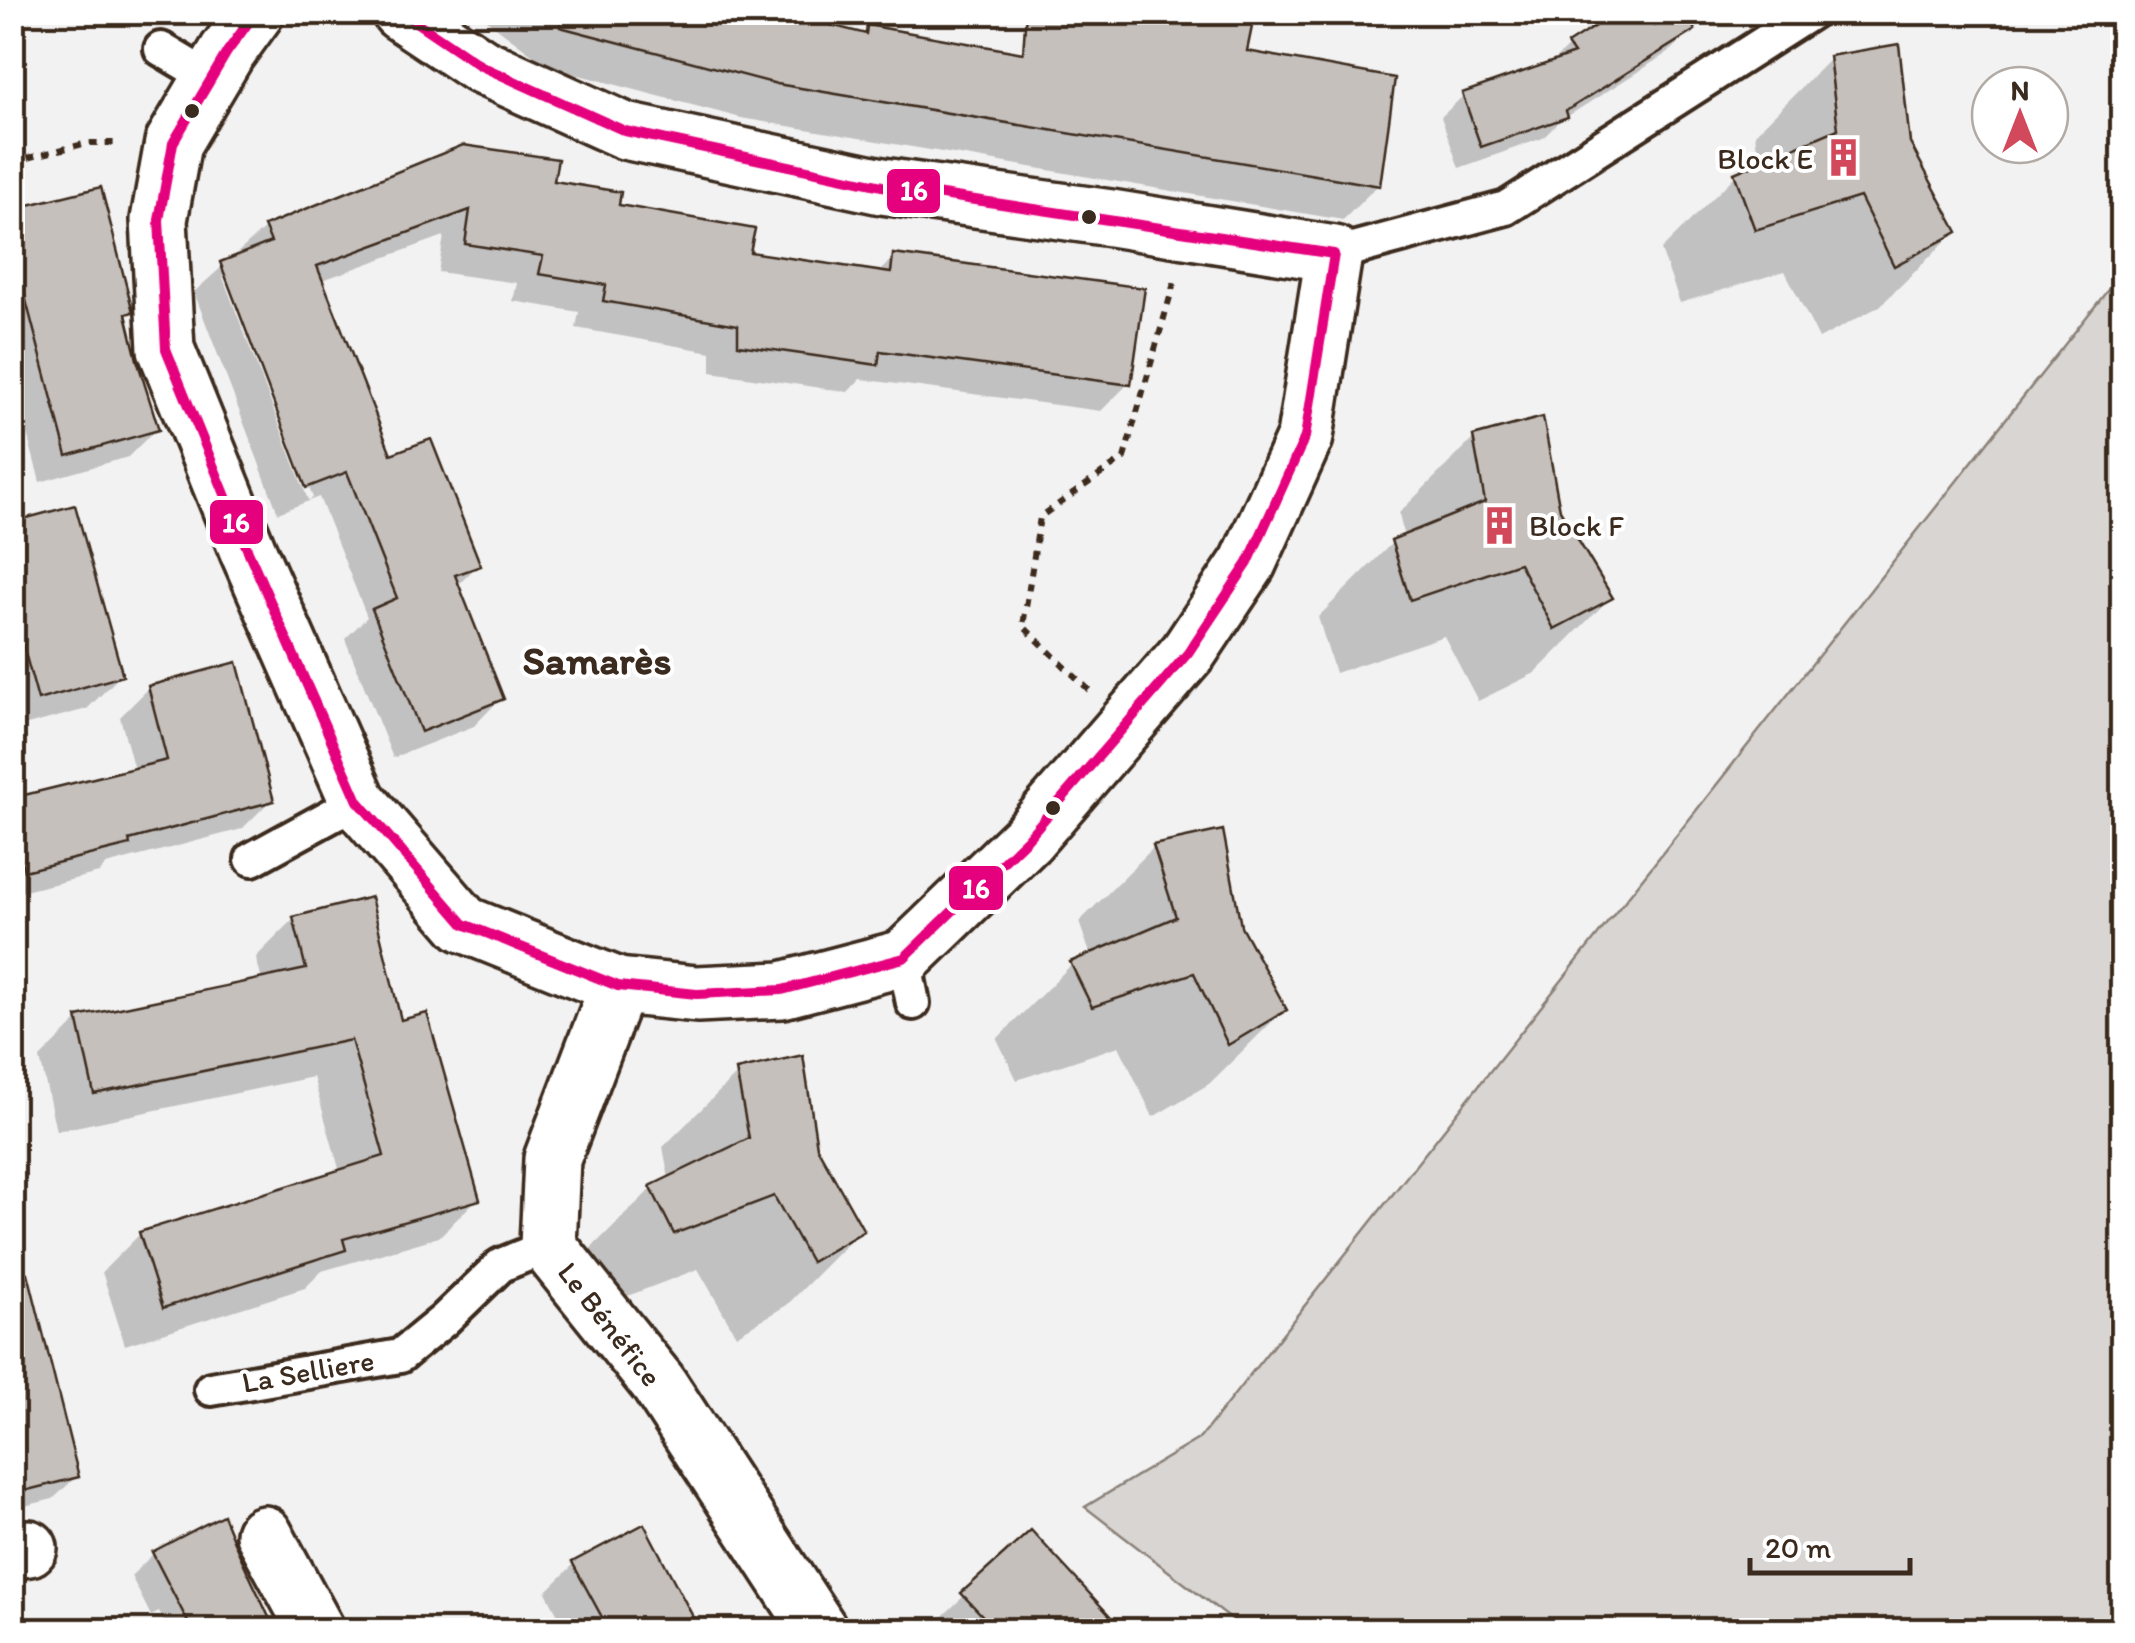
<svg xmlns="http://www.w3.org/2000/svg" width="2135" height="1643" font-family="Itim,sans-serif">
<style>
.green{fill:#d8d5d2;stroke:#8a8078;stroke-width:2.5}
.shadow{fill:#0003;fill-rule:evenodd}
.building{fill:#c6c0bd;stroke:#3b2a1e;stroke-width:2.5}
.lines{fill:none;stroke-linecap:round;stroke-linejoin:round}
.service-casing{stroke:#3b2a1e;stroke-width:40}
.minor-casing{stroke:#3b2a1e;stroke-width:62}
.path{stroke:#3b2a1e;stroke-width:6;stroke-dasharray:8 8;stroke-linecap:butt}
.service{stroke:#fff;stroke-width:32}
.minor{stroke:#fff;stroke-width:55}
.bus-1-casing{stroke:#fff;stroke-width:18}
.bus-1{stroke:#e5007d;stroke-width:10}
.bus-dot{fill:#3b2a1e;stroke:#fff;stroke-width:4}
.labels{text-anchor:middle;dominant-baseline:central;stroke-width:8;stroke-linejoin:round;paint-order:stroke}
.poi-label{font-size:30px;fill:#3b2a1e;stroke:#fff;text-anchor:end}
.street-label{font-size:30px;fill:#3b2a1e;stroke:#fff}
.district-label{font-size:40px;font-weight:bold;fill:#3b2a1e;stroke:#fff}
.line-badge{stroke:#fff;stroke-width:4}
.badge-label{font-size:28px;text-anchor:middle;font-weight:bold;fill:#fff}
</style>
<rect width="100%" height="100%" fill="#f3f2f2"/>
<filter id="ink" filterUnits="userSpaceOnUse"><feTurbulence type="fractalNoise" baseFrequency=".01" numOctaves="2"/><feDisplacementMap in="SourceGraphic" scale="20" xChannelSelector="R" yChannelSelector="G"/><feConvolveMatrix kernelMatrix="1 2 1 2 8 2 1 2 1" color-interpolation-filters="sRGB"/></filter>
<g filter="url(#ink)">
<polygon class="green" points="2122,272 2122,1630 1245,1630 1085,1507 1200,1438"/>
<g class="shadow">
<polygon points="476,12 769,12 860,36 868,28 1087,67 1244,53 1378,185 1343,220 741,118 549,67"/>
<polygon points="1653,29 1692,30 1669,52 1560,121 1543,138 1459,168 1441,117 1464,95 1549,65 1569,46"/>
<polygon points="1830,59 1907,144 1955,232 1880,306 1819,339 1785,271 1680,303 1661,250 1736,175 1759,165 1755,134"/>
<path d="M551,183L747,255L878,273L894,257L1129,383L1101,411L860,379L848,392L711,372V352L576,328L579,312L513,301L517,283L438,272L444,236L320,281L390,457L478,565L457,586L501,698L474,726L393,758L345,639L367,617L319,497L278,513L194,292L265,228ZM222,275H227L313,498L308,500Z"/>
<polygon points="12,211 130,311 124,317 156,429 128,457 40,482 12,377"/>
<polygon points="1474,438 1558,511 1610,598 1535,673 1478,701 1444,636 1335,673 1318,617 1393,542 1404,537 1399,513"/>
<polygon points="12,525 120,676 87,709 12,729"/>
<polygon points="149,688 271,800 242,829 106,865 99,873 12,894 12,801 134,770 120,717"/>
<polygon points="1154,847 1239,927 1284,1010 1209,1084 1153,1117 1119,1046 1017,1080 997,1039 1072,964 1091,956 1079,922"/>
<polygon points="294,919 477,1199 439,1237 322,1271 305,1288 125,1345 102,1272 140,1234 340,1172 313,1077 56,1131 40,1058 79,1019 262,981 256,957"/>
<polygon points="738,1073 815,1147 861,1230 787,1305 736,1335 698,1269 599,1307 577,1262 652,1188 669,1179 663,1147"/>
<polygon points="12,1218 76,1477 53,1499 12,1509"/>
<polygon points="222,1518 273,1630 168,1630 159,1612 151,1616 131,1576 153,1554"/>
<polygon points="643,1528 697,1630 566,1630 546,1592 574,1564"/>
<polygon points="1031,1533 1120,1630 934,1630 931,1627"/>
</g>
<g class="building">
<polygon points="562,12 779,12 866,34 867,25 1023,53 1026,12 1255,12 1247,51 1395,78 1380,186 777,84 560,27"/>
<polygon points="1617,12 1646,12 1654,26 1687,15 1695,30 1566,111 1568,117 1481,147 1462,93 1574,54 1567,44"/>
<polygon points="1899,44 1910,143 1958,232 1894,266 1860,197 1755,230 1734,173 1838,129 1829,56"/>
<polygon points="463,145 558,159 554,181 621,192 619,205 755,229 750,252 891,273 893,254 1145,288 1131,385 880,351 878,365 738,345 738,325 603,301 606,285 539,274 543,256 465,244 470,210 317,266 391,454 431,439 481,566 455,575 504,699 421,732 372,609 397,598 347,472 306,488 220,262 271,242 264,226"/>
<polygon points="101,187 133,312 126,314 137,360 159,430 67,456 12,247 12,209"/>
<polygon points="1543,417 1560,510 1613,598 1554,629 1519,563 1410,600 1391,540 1485,502 1473,436"/>
<polygon points="75,505 123,676 38,700 12,605 12,522"/>
<polygon points="237,662 274,801 129,840 130,845 24,871 12,826 12,798 167,760 148,686"/>
<polygon points="1223,830 1241,926 1287,1010 1228,1045 1194,973 1092,1007 1070,962 1176,917 1153,845"/>
<polygon points="371,897 401,1020 427,1013 480,1200 343,1239 346,1250 163,1308 139,1232 384,1156 351,1040 94,1094 77,1017 306,969 293,917"/>
<polygon points="803,1055 817,1147 864,1231 811,1262 774,1196 674,1234 650,1186 749,1138 736,1070"/>
<polygon points="28,1273 79,1477 12,1494 12,1275"/>
<polygon points="223,1515 237,1549 275,1630 192,1630 152,1552"/>
<polygon points="644,1524 700,1630 609,1630 572,1562"/>
<polygon points="1031,1530 1123,1630 996,1630 961,1593"/>
</g>
<g class="lines">
<defs>
<g id="service">
<polyline points="161,49 211,79"/>
<polyline points="1334,254 1506,208 1812,12"/>
<polyline points="252,859 358,801"/>
<polyline points="904,958 913,1003"/>
<polyline points="211,1389 400,1356 444,1320 501,1265 548,1246"/>
</g>
<g id="minor">
<polyline points="256,12 227,52 173,143 159,220 166,349 248,551 358,801 464,924 618,986 697,994 782,990 904,958 1027,839 1188,653 1248,563 1305,437 1334,254 1111,218 882,186 625,131 481,66 400,12"/>
<polyline points="618,986 552,1159 548,1246 658,1383 819,1630"/>
<polyline points="264,1534 316,1630"/>
<polyline points="12,1551 29,1548"/>
</g>
</defs>
<use href="#service" class="service-casing"/>
<use href="#minor" class="minor-casing"/>
<g class="path">
<polyline points="12,162 87,143 119,143"/>
<polyline points="1089,690 1023,626 1040,517 1124,458 1174,283"/>
</g>
<use href="#service" class="service"/>
<use href="#minor" class="minor"/>
<defs>
<polyline id="bus-1" points="256,12 227,52 173,143 159,220 166,349 248,551 358,801 464,924 618,986 697,994 782,990 904,958 1027,839 1188,653 1248,563 1305,437 1334,254 882,186 625,131 481,66 401,12"/>
</defs>
<use href="#bus-1" class="bus-1-casing"/>
<use href="#bus-1" class="bus-1"/>
</g>
</g>
<defs>
<symbol id="building-bare" viewBox="-9 -9 18 18"><path d="M-4-6H4V6H1V3H-1V6H-4ZM-2.5-4.3h1.7v1.8h-1.7ZM.8-4.3h1.7v1.8H.8ZM-2.5-1h1.7V.8h-1.7ZM.8-1h1.7V.8H.8Z" fill="#d1495b" stroke="#fff" stroke-width="2.5" paint-order="stroke"/></symbol>
</defs>
<g fill-rule="evenodd">
<use href="#building-bare" x="1816" y="130" width="55" height="55"/>
<use href="#building-bare" x="1472" y="498" width="55" height="55"/>
</g>
<g class="bus-dot">
<circle cx="192" cy="111" r="9"/>
<circle cx="1089" cy="217" r="9"/>
<circle cx="1053" cy="808" r="9"/>
</g>
<g class="labels">
<g class="poi-label">
<text x="1813" y="158">Block E</text>
<text x="1529" y="525" text-anchor="start">Block F</text>
</g>
<g class="street-label">
<text transform="translate(610 1324) rotate(52)">Le Bénéfice</text>
<text transform="translate(308 1371) rotate(-10)">La Selliere</text>
</g>
<g class="district-label">
<text x="597" y="660">Samarès</text>
</g>
</g>
<g class="line-badge">
<rect x="885" y="167" width="57" height="48" rx="10" fill="#e5007d"/>
<rect x="208" y="498" width="57" height="48" rx="10" fill="#e5007d"/>
<rect x="947" y="864" width="58" height="48" rx="10" fill="#e5007d"/>
</g>
<g class="badge-label">
<text x="914" y="200">16</text>
<text x="236" y="532">16</text>
<text x="976" y="898">16</text>
</g>
<rect width="2135" height="1643" fill="none" stroke="#fff" stroke-width="50"/>
<rect x="25" y="25" width="2085" height="1593" fill="none" stroke="#3b2a1e" stroke-width="4" filter="url(#ink)"/>
<g transform="translate(2020 115)"><circle r="48" fill="#ffffff" stroke="#b1aaa5" stroke-width="2.5"/>
<path d="M0-8L18 38L0 25L-18 38Z" fill="#d1495b"/>
<text y="-15" font-size="28" font-weight="bold" text-anchor="middle" fill="#3b2a1e">N</text>
</g>
<path d="M1750 1558v15h160v-15" fill="none" stroke="#3b2a1e" stroke-width="5"/>
<text x="1765" y="1558" font-size="30" fill="#3b2a1e" stroke="#ffffff" stroke-width="8" paint-order="stroke">20 m</text>
</svg>
